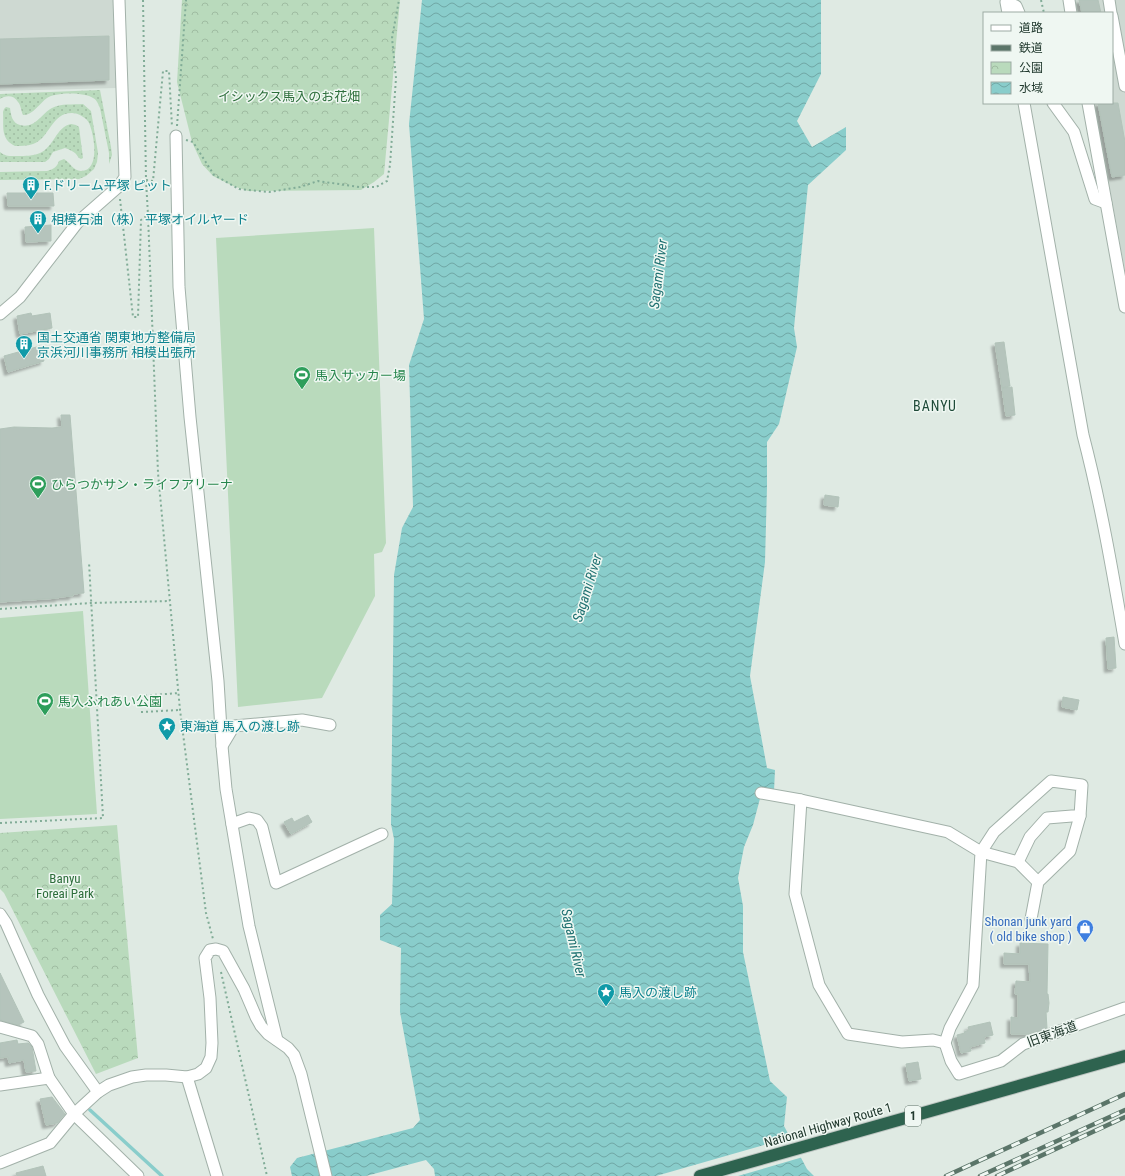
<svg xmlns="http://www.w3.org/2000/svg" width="1125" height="1176" font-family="'Roboto Condensed','Noto Sans JP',sans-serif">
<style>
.built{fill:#ced9d2}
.grass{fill:url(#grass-dots)}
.park{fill:url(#park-crowns)}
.pitch{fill:#b9dabc}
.water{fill:url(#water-waves)}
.pier{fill:#dfeae3}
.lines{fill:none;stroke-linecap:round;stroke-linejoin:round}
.stream{stroke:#89cdcb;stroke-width:3.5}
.building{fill:#b5c4bc;stroke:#b2c3b9;filter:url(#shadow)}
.minor-casing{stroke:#a2b1a9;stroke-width:13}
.highway-casing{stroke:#bcc4c0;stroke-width:14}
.path{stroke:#81ac97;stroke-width:2;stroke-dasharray:2 3;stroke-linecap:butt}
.minor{stroke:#fff;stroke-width:11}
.highway{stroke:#2e634f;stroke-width:12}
.rail-casing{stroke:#5b7569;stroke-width:4.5}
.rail{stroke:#eff7f2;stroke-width:3;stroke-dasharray:9;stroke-linecap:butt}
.labels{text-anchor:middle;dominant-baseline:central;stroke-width:3;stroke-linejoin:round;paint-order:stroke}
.shield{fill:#eff7f2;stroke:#5f7269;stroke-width:1}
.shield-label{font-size:12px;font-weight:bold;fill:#21392e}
.park-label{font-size:13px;fill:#2d6e3b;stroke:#eff7f2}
.culture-label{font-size:13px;fill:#0d838f;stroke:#eff7f2;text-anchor:start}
.leisure-label{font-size:13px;fill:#27864d;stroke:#eff7f2;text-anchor:start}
.shop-label{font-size:13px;fill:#366cbe;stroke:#eff7f2;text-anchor:end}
.street-label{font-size:13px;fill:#21392e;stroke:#eff7f2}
.water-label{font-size:14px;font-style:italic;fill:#1f7171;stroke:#eff7f2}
.neighbourhood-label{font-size:14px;letter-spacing:1px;fill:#1e4a38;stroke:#eff7f2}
</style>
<defs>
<pattern id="grass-dots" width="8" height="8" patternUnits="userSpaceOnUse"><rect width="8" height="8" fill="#b9dabc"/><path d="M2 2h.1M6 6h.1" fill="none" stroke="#9fbca2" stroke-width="1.8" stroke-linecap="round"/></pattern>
<pattern id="park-crowns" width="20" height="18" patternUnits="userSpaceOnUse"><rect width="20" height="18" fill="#b9dabc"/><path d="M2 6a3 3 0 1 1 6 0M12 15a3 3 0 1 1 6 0" fill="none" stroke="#9fbca2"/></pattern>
<pattern id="water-waves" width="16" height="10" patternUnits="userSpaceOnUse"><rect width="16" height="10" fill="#89cdcb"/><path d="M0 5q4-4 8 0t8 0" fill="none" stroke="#70a7a5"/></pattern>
<filter id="shadow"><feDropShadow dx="-3.5" dy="3.5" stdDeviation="1" flood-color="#0004"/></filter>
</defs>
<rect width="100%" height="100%" fill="#dfeae3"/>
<g class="built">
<polygon points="0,0 113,0 116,88 0,91"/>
<polygon points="1075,0 1125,0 1125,271 1094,103 1112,103 1112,13 1078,13"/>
</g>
<g class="grass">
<path d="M100,90L111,147L112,155L109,164V153L100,108C98,104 97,100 93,98C85,92 55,92 47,98C40,103 32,116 23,115C21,111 21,105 18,102C14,95 6,95 0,99V94Z"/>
<path d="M83,104L91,111L98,153L97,162L94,169L86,176L79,179L0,180V172L47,171C54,169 57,167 59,161L64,159C70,162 73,171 81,171C101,171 94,134 89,123C87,118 78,113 72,113C51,113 50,138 33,144C27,146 20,146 15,146C0,139 4,126 3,112L4,109L6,107L10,108C11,115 12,123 20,125C35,129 41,114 52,108C61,103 73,105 83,104Z"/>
<path d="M71,124L76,125L79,127L83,158L81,159C78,158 78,156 75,153C72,151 69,149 65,148L53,152L49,159L45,162H0V152C6,157 11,156 18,156C25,156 33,156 40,153C54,147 56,127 71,124Z"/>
</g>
<g class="park">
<polygon points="182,0 400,0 384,174 374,182 361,190 248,191 233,186 213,176 202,164 192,142 177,82"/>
<polygon points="117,825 138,1058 96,1074 4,893 0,889 0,833"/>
</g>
<g class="pitch">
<polygon points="374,228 386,543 382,552 374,554 375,596 322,698 238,707 216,238"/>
<polygon points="83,611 97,814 0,819 0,618"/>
</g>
<polygon class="water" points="422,0 821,0 821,74 797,121 812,147 846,127 846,150 808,185 794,328 797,347 779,424 767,442 767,487 765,562 750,676 767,768 775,770 774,791 762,791 753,825 744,847 738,878 743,906 743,952 770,1081 787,1097 784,1126 807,1169 814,1176 435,1176 434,1169 426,1160 366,1176 292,1176 290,1167 297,1158 413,1128 420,1120 400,1012 401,948 380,940 380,915 392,904 394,839 391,824 394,575 402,528 413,507 409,365 424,319 409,124"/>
<polygon class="pier" points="792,1137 803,1157 738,1176 656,1176"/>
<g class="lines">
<polyline class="stream" points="90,1110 162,1176"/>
</g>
<g class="building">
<polygon points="1079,0 1098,0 1101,13 1082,13"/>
<polygon points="109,36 109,80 0,84 0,39"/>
<polygon points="1098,103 1118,103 1125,142 1125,175 1112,177"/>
<polygon points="7,193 53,193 54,206 8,206"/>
<polygon points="51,225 51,241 26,242 25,227"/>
<polygon points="31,313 32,316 50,313 52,328 20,334 17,316"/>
<polygon points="1004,342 1010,386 1002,388 995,343"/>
<polygon points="40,346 44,361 8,372 4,356"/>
<polygon points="1012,387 1015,415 1006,416 1002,388"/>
<polygon points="61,415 70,415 84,593 73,594 73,596 59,597 59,598 0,602 0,429 14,427 52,428 62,427"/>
<polygon points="825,495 839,497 838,507 824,505"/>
<polygon points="1114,637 1116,668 1108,669 1106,638"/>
<polygon points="1063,697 1079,700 1077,710 1062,707"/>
<polygon points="308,815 312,822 291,834 284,822 292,818 294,822"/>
<polygon points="1020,943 1048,944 1047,994 1048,994 1049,1003 1048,1012 1046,1012 1047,1028 1029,1034 1011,1034 1011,1017 1018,1018 1018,994 1015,994 1016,981 1030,982 1029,964 1004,964 1004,953 1020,954"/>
<polygon points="0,973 24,1022 18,1025 0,1020"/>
<polygon points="990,1022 993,1035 984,1037 985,1043 970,1047 971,1051 961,1053 957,1035 965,1033 964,1032 969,1030 968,1027"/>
<polygon points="17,1040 18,1044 28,1043 32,1047 36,1071 26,1072 24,1060 9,1063 8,1057 0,1058 0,1043"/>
<polygon points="918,1062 921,1079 909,1081 906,1064"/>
<polygon points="52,1097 65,1114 57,1123 46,1125 40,1099"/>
<polygon points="43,1166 46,1176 17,1176 16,1173"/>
</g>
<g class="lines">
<defs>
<g id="minor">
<polyline points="1069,0 1071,13"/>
<polyline points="1109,0 1111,13"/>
<polyline points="1008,13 1006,2 1016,6 1019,13"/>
<polyline points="1112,16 1125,86"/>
<path d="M1024,103L1083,435C1101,504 1113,574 1125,644"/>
<polyline points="1053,103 1074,132 1095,199 1106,203"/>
<polyline points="1088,103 1125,307"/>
<polyline points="176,136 179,287 190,417 218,681 222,746 226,789 249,926 277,1040"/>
<polyline points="0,314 20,297 78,222 119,186 125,177 119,0"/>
<polyline points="222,746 234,726 302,720 330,725"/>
<polyline points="761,793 801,800 948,832 981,852 973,985 950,1028 945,1043 951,1061 959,1074 1001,1061 1023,1044 1125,1008"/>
<polyline points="801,800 795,894 819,985 848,1034 902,1042 933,1040 945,1043"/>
<polyline points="232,824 249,818 257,820 262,827 276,883 382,834"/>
<polyline points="1018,862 1030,837 1047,818 1072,816 1080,816"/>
<polyline points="0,914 6,923 38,995 65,1046 98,1092"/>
<polyline points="1031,919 1038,882 1070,851 1080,816 1082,785 1051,781 994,832 981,852 1018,862 1038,882"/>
<polyline points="0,1027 32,1036 38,1044 49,1078"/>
<polyline points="187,1077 217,1176"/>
<polyline points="0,1085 49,1078 74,1114 138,1176"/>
<polyline points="0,1163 50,1143 74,1114 98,1092 109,1085 132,1077 146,1075 166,1075 187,1077 198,1074 206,1068 211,1057 212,1043 210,998 205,958 210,950 216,949 223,951 244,989 256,1017 261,1026 268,1034 288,1048 294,1055 301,1074 326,1176"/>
</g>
<polyline id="highway" points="700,1176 1125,1056"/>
</defs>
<use href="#minor" class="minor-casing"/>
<use href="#highway" class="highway-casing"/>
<g class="path">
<polyline points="143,0 146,180 148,215 158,473 180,710 206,913 213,939"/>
<polyline points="1041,0 1044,13"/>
<polyline points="177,126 186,0"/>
<polyline points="186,140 193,142 214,175 239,189 269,192 300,187 318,181 359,187 376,187 387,181 390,165 396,78 392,38 399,0"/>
<polyline points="146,180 153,181 163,71 169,71 172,127"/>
<polyline points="120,199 133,317 138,317 141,220 148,215"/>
<polyline points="0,609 91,603 170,601"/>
<polyline points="140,696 179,693"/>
<polyline points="141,712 180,710"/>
<polyline points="0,823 103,818 89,562"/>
<polyline points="221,972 267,1176"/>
</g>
<use href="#minor" class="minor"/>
<use href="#highway" class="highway"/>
<defs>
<g id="rail">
<polyline points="946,1176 1125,1094"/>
<polyline points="980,1176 1125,1110"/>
<polyline points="997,1176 1125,1117"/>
</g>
</defs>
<use href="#rail" class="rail-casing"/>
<use href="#rail" class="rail"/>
</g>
<defs>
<symbol id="building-pin" viewBox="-11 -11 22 30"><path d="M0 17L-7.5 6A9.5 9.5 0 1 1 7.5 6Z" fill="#0f9aa8" stroke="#eff7f2"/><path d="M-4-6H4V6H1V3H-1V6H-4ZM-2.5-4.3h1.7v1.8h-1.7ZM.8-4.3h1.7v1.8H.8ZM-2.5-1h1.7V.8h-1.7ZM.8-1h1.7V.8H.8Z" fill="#fff"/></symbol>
<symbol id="stadium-pin" viewBox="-11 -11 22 30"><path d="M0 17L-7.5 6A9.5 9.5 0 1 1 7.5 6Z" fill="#2e9e5b" stroke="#eff7f2"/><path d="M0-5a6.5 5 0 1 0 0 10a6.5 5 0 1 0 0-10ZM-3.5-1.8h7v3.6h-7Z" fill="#fff"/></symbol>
<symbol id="sight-pin" viewBox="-11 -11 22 30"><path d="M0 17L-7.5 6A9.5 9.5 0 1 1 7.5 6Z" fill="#0f9aa8" stroke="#eff7f2"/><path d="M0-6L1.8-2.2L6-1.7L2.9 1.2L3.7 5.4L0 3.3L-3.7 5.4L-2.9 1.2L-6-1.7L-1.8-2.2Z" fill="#fff"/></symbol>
<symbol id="shop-pin" viewBox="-11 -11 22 30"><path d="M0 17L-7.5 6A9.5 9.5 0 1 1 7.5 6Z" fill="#3f7fe0" stroke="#eff7f2"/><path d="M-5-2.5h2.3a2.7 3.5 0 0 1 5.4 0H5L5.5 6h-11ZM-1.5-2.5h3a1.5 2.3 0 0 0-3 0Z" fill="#fff"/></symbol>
</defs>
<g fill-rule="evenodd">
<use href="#building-pin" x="21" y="175" width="20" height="27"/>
<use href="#building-pin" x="28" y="209" width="20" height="27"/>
<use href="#building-pin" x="14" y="334" width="20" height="27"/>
<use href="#stadium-pin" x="292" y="365" width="20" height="27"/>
<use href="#stadium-pin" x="28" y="474" width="20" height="27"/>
<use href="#stadium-pin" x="35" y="691" width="20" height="27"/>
<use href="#sight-pin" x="157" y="716" width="20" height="27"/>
<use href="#shop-pin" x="1075" y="918" width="20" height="27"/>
<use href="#sight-pin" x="596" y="982" width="20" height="27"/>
</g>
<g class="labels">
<rect class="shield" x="905" y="1106" width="16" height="20" rx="3"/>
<g class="shield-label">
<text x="913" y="1116">1</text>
</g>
<g class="park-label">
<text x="289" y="96">イシックス馬入のお花畑</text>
<text x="65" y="878">Banyu<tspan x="65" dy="15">Foreai Park</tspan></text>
</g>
<g class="culture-label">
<text x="44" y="185">F.ドリーム平塚 ピット</text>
<text x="51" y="219">相模石油（株） 平塚オイルヤード</text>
<text x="37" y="337">国土交通省 関東地方整備局<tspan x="37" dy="15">京浜河川事務所 相模出張所</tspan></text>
<text x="180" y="726">東海道 馬入の渡し跡</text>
<text x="619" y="992">馬入の渡し跡</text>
</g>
<g class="leisure-label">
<text x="315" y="375">馬入サッカー場</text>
<text x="51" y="484">ひらつかサン・ライフアリーナ</text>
<text x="58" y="701">馬入ふれあい公園</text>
</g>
<g class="shop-label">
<text x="1072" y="921">Shonan junk yard<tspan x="1072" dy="15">( old bike shop )</tspan></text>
</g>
<g class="street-label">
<text transform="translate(1052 1034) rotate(-20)">旧東海道</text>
<text transform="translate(828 1125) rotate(-16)">National Highway Route 1</text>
</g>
<g class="water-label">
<text transform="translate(658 274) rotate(-83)">Sagami River</text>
<text transform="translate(587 588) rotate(-73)">Sagami River</text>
<text transform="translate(574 943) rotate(77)">Sagami River</text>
</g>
<g class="neighbourhood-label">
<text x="935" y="406">BANYU</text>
</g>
</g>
<rect x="983" y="12" width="130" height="92" fill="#eff7f2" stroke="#9daba4"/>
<rect x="991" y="25" width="20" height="6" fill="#ffffff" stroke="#9daba4"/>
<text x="1019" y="32" font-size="12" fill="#21392e">道路</text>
<rect x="991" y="45" width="20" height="6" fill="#5b7569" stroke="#9daba4"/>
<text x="1019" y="52" font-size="12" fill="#21392e">鉄道</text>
<rect x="991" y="62" width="20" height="12" fill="url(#park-crowns)" stroke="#9daba4"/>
<text x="1019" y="72" font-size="12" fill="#21392e">公園</text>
<rect x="991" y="82" width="20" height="12" fill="url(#water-waves)" stroke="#9daba4"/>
<text x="1019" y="92" font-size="12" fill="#21392e">水域</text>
</svg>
